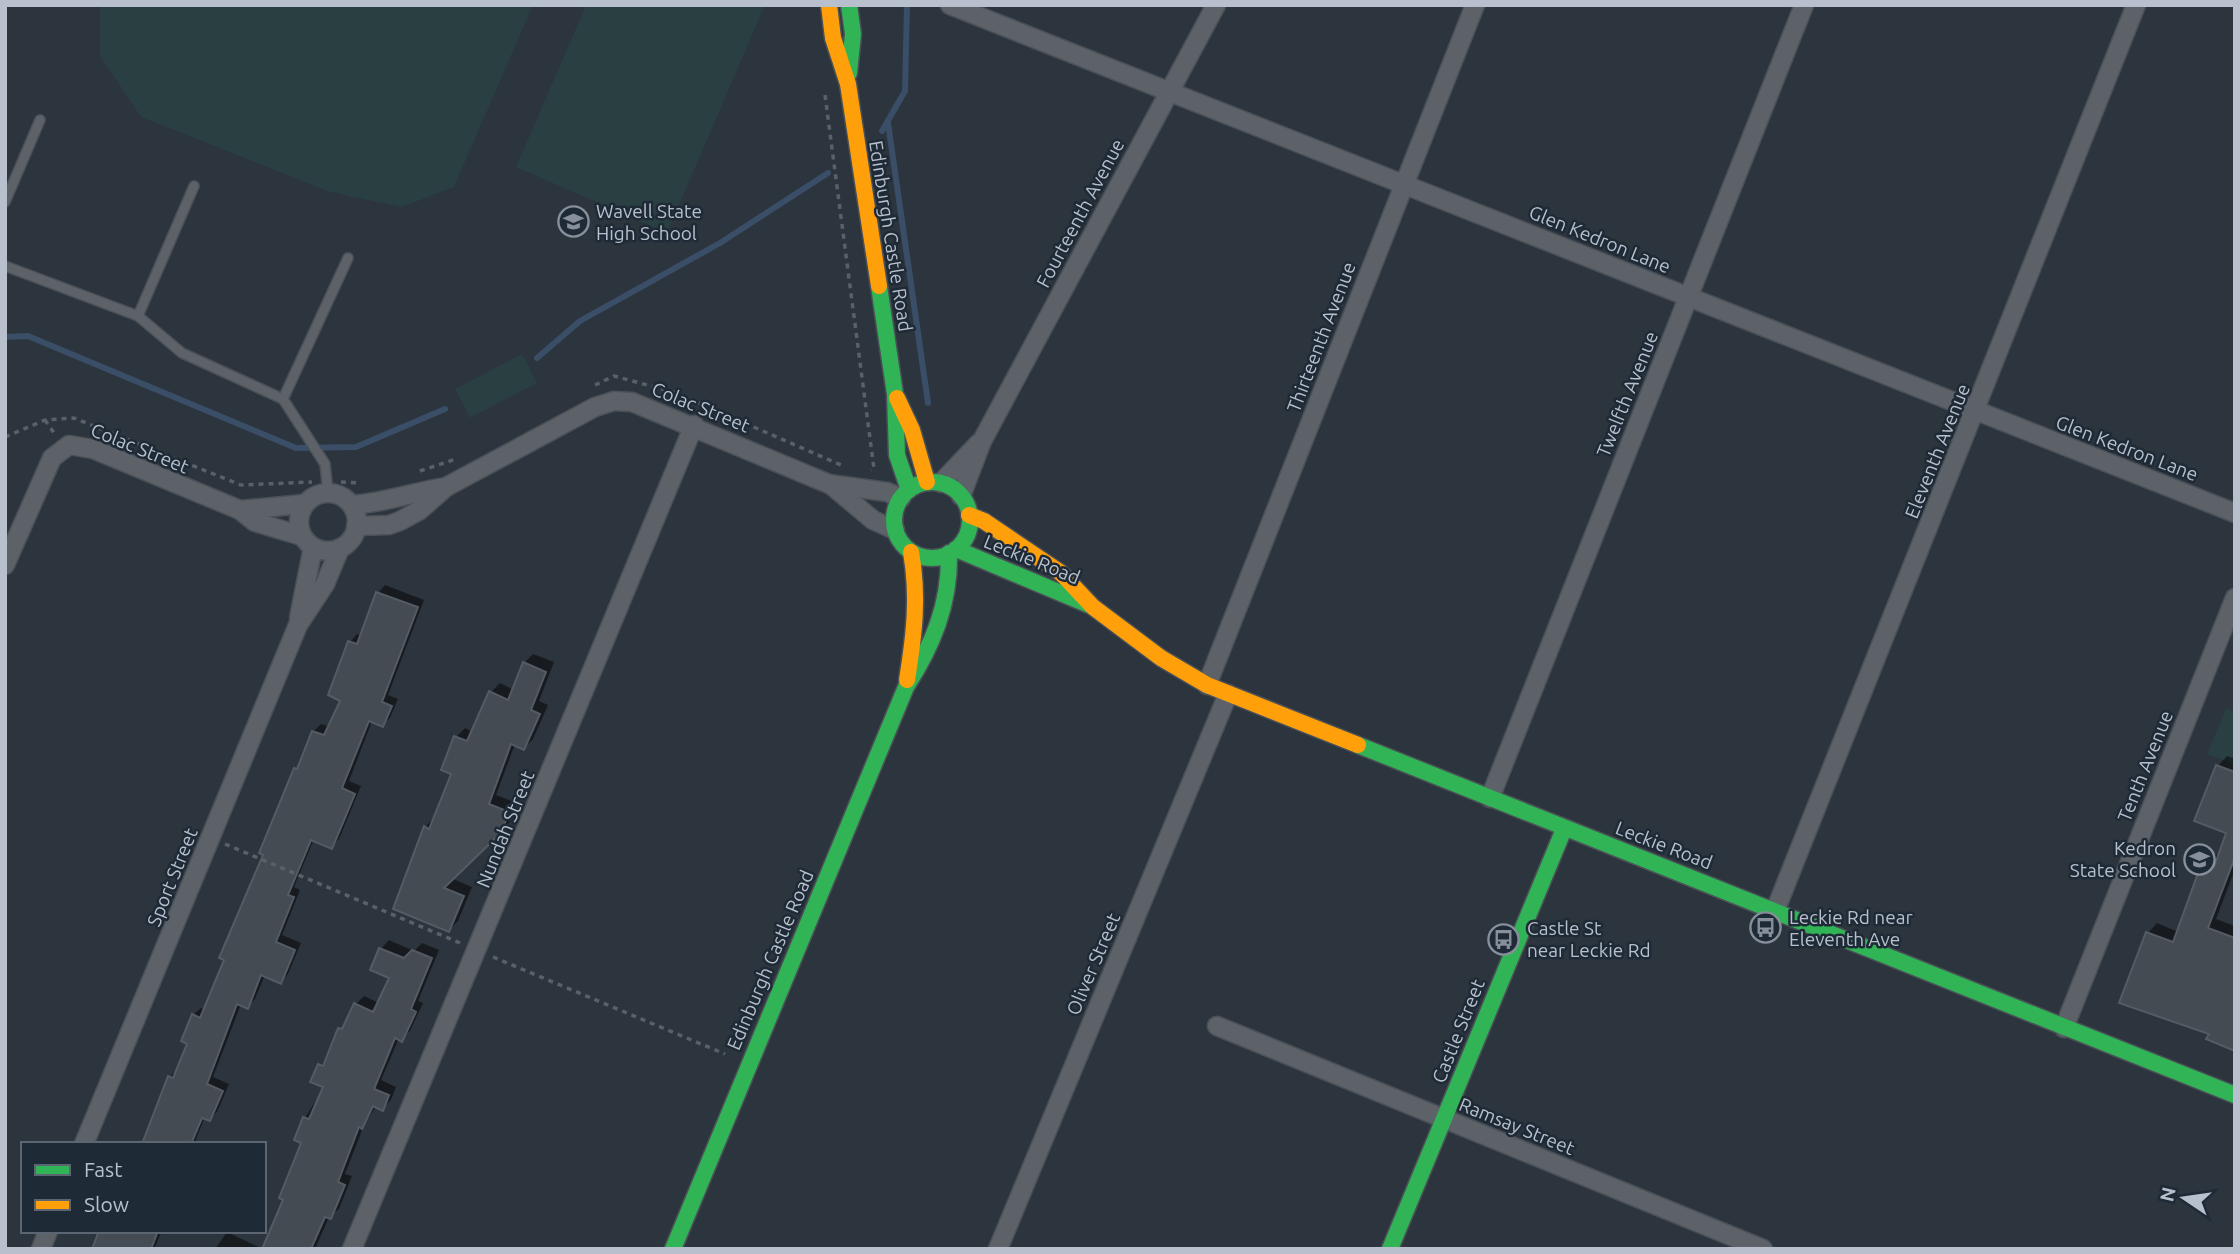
<svg xmlns="http://www.w3.org/2000/svg" width="2240" height="1254" font-family="Ubuntu,sans-serif">
<style>
.green{fill:#293f42}
.shadow{fill:#0007}
.lines{fill:none;stroke-linecap:round;stroke-linejoin:round}
.stream{stroke:#3a4e67;stroke-width:6}
.building{fill:#454b52;stroke:#545b63;stroke-width:2}
.lane-casing{stroke:#4a5057;stroke-width:12}
.street-casing{stroke:#4a5057;stroke-width:21}
.fast-casing{stroke:#4a5057;stroke-width:19}
.slow-casing{stroke:#4a5057;stroke-width:19}
.path{stroke:#5a6166;stroke-width:3.5;stroke-dasharray:5 5;stroke-linecap:butt}
.lane{stroke:#5d6269;stroke-width:9}
.street{stroke:#5d6269;stroke-width:18}
.fast{stroke:#30b455;stroke-width:16}
.slow{stroke:#ff9f0a;stroke-width:16}
.labels{text-anchor:middle;dominant-baseline:central;stroke-width:5;stroke-linejoin:round;paint-order:stroke}
.poi-label{font-size:19px;fill:#b7c0cc;stroke:#1f2a37;text-anchor:start}
.street-label{font-size:19px;fill:#b7c0cc;stroke:#1f2a37}
</style>
<rect width="100%" height="100%" fill="#2c343d"/>
<g class="green">
<polygon points="100,5 533,5 454,187 402,207 330,192 141,117 100,56"/>
<polygon points="586,5 765,5 667,233 516,167"/>
<polygon points="522,354 537,383 470,418 455,389"/>
<polygon points="2226,708 2235,712 2235,765 2207,754"/>
</g>
<g class="shadow">
<polygon points="385,585 424,600 388,695 398,699 390,718 382,725 372,721 349,781 361,786 339,839 332,847 314,839 294,887 300,890 282,935 301,943 288,974 281,982 265,975 255,999 247,1007 241,1004 213,1077 229,1084 217,1112 209,1119 205,1117 194,1144 143,1144 170,1077 177,1069 190,1043 193,1015 201,1008 205,1010 295,769 302,763 313,732 321,724 330,727 342,700 350,642 357,634 362,636 378,593"/>
<polygon points="533,654 554,662 539,701 548,705 533,739 524,748 515,744 496,795 517,803 510,822 451,878 472,887 458,921 449,930 425,827 434,818 453,773 456,737 465,728 473,732 491,692 500,683 514,690 524,663"/>
<polygon points="2227,756 2235,759 2235,869 2216,919 2235,926 2235,1049 2211,1033 2121,1002 2148,933 2157,923 2178,932 2204,863 2213,854 2219,856 2228,832 2218,766"/>
<polygon points="389,940 414,951 422,943 439,950 418,1001 423,1003 410,1031 402,1039 399,1038 381,1080 396,1087 391,1100 382,1109 376,1106 364,1125 345,1174 352,1176 339,1209 329,1217 315,1249 264,1249 286,1199 304,1142 305,1118 325,1086 313,1081 356,1004 364,996 379,1003 391,977 372,969 381,949"/>
<polygon points="104,1231 162,1231 154,1249 94,1249"/>
<polygon points="227,1232 263,1249 215,1249"/>
</g>
<g class="lines">
<g class="stream">
<polyline points="888,123 928,403"/>
<polyline points="882,131 905,91 907,5"/>
<polyline points="5,337 28,336 296,448 356,447 445,409"/>
<polyline points="537,358 580,321 720,243 828,173"/>
</g>
</g>
<g class="building">
<polygon points="376,592 418,607 382,702 392,706 383,727 369,721 342,788 355,794 332,849 311,840 288,895 294,897 276,942 295,950 281,984 261,975 248,1009 237,1004 207,1084 223,1091 210,1121 202,1118 191,1144 142,1144 168,1076 173,1078 187,1044 181,1041 192,1014 200,1018 224,960 219,958 263,855 259,853 294,768 297,769 312,731 324,735 340,701 328,695 348,641 357,644"/>
<polygon points="523,662 546,672 531,710 540,714 524,750 511,744 489,804 509,812 501,833 444,888 464,896 449,932 393,909 424,826 429,829 451,774 441,770 454,736 467,741 489,691 508,700"/>
<polygon points="2216,765 2235,772 2235,857 2208,928 2235,938 2235,1051 2206,1039 2209,1034 2119,1003 2146,932 2173,942 2202,862 2214,867 2226,833 2194,821"/>
<polygon points="379,948 404,958 412,950 432,958 411,1009 416,1012 402,1042 395,1038 374,1089 389,1095 383,1111 373,1106 362,1129 359,1127 338,1182 345,1185 331,1219 325,1217 311,1249 262,1249 283,1200 279,1198 301,1143 294,1140 303,1117 309,1119 323,1087 310,1082 318,1064 323,1066 338,1028 342,1029 354,1003 373,1012 389,978 370,970"/>
<polygon points="99,1231 158,1231 151,1249 92,1249"/>
</g>
<g class="lines">
<defs>
<g id="lane">
<polyline points="5,202 40,120"/>
<polyline points="5,266 138,316 182,353 283,399 325,464 328,492"/>
<polyline points="138,316 194,186"/>
<polyline points="283,399 348,258"/>
</g>
<g id="street">
<polyline points="950,5 2235,513"/>
<polyline points="941,483 979,443"/>
<polyline points="830,484 873,520 895,530"/>
<circle cx="328" cy="522" r="29"/>
<polyline points="961,496 982,441 1216,5"/>
<path d="M352,505C384,503 414,492 446,487"/>
<polyline points="240,510 304,504"/>
<polyline points="356,526 389,525 400,521 420,510 446,487 595,407 614,401 632,402 829,484 887,492 901,498"/>
<polyline points="5,565 52,458 69,445 93,449 240,510 255,522 302,536"/>
<polyline points="299,618 313,547"/>
<polyline points="1207,685 1475,5"/>
<polyline points="1490,798 1804,5"/>
<polyline points="1775,911 2136,5"/>
<polyline points="1217,1026 1763,1249"/>
<polyline points="2064,1028 2235,598"/>
<polyline points="84,1144 298,625 325,584 340,548"/>
<polyline points="41,1249 48,1231"/>
<polyline points="352,1249 694,425"/>
<polyline points="998,1249 1228,694"/>
</g>
<g id="fast">
<polyline points="849,5 853,34 849,73"/>
<polyline points="879,286 895,394 897,455 909,490"/>
<circle cx="932" cy="520" r="38"/>
<polyline points="956,549 1089,605"/>
<polyline points="1358,745 2235,1095"/>
<path d="M673,1249L906,687C933,645 950,604 949,553"/>
<polyline points="1390,1249 1564,829"/>
</g>
<g id="slow">
<polyline points="829,5 833,38 848,84 879,286"/>
<polyline points="897,398 912,430 927,482"/>
<polyline points="969,515 984,521 1061,573 1093,607 1161,658 1207,685 1358,745"/>
<path d="M907,680C914,636 919,597 911,552"/>
</g>
</defs>
<use href="#lane" class="lane-casing"/>
<use href="#street" class="street-casing"/>
<use href="#fast" class="fast-casing"/>
<use href="#slow" class="slow-casing"/>
<g class="path">
<polyline points="825,95 874,469 871,470"/>
<polyline points="595,385 614,376 673,392 841,465"/>
<polyline points="45,420 54,433"/>
<polyline points="5,437 45,420 74,418 241,485 312,482"/>
<polyline points="420,471 456,459"/>
<polyline points="341,482 361,483"/>
<polyline points="225,844 460,943"/>
<polyline points="493,957 725,1054"/>
</g>
<use href="#lane" class="lane"/>
<use href="#street" class="street"/>
<use href="#fast" class="fast"/>
<use href="#slow" class="slow"/>
</g>
<defs>
<symbol id="school-ring" viewBox="-11 -11 22 22"><circle r="9.5" fill="#1f2a37" stroke="#868f9a" stroke-width="1.5"/><path d="M0-5L7-2L0 1L-7-2ZM-4 1L0 2.5L4 1V4Q0 6-4 4Z" fill="#868f9a"/></symbol>
<symbol id="bus-ring" viewBox="-11 -11 22 22"><circle r="9.5" fill="#1f2a37" stroke="#868f9a" stroke-width="1.5"/><path d="M-5-6H5V4H4V6H2V4H-2V6H-4V4H-5ZM-3.5-4V0h7V-4ZM-3.5 1.2v1.5H-2V1.2ZM2 1.2v1.5H3.5V1.2Z" fill="#868f9a"/></symbol>
</defs>
<g fill-rule="evenodd">
<use href="#school-ring" x="556" y="204" width="35" height="35"/>
<use href="#school-ring" x="2182" y="842" width="35" height="35"/>
<use href="#bus-ring" x="1748" y="910" width="35" height="35"/>
<use href="#bus-ring" x="1486" y="922" width="35" height="35"/>
</g>
<g class="labels">
<g class="poi-label">
<text x="596" y="211">Wavell State<tspan x="596" dy="22">High School</tspan></text>
<text x="2176" y="848" text-anchor="end">Kedron<tspan x="2176" dy="22">State School</tspan></text>
<text x="1789" y="917">Leckie Rd near<tspan x="1789" dy="22">Eleventh Ave</tspan></text>
<text x="1527" y="928">Castle St<tspan x="1527" dy="22">near Leckie Rd</tspan></text>
</g>
<g class="street-label">
<text transform="translate(1080 213) rotate(-62)">Fourteenth Avenue</text>
<text transform="translate(891 236) rotate(81)">Edinburgh Castle Road</text>
<text transform="translate(1600 239) rotate(22)">Glen Kedron Lane</text>
<text transform="translate(1321 337) rotate(-69)">Thirteenth Avenue</text>
<text transform="translate(1627 394) rotate(-68)">Twelfth Avenue</text>
<text transform="translate(701 407) rotate(22)">Colac Street</text>
<text transform="translate(140 448) rotate(22)">Colac Street</text>
<text transform="translate(2127 448) rotate(21)">Glen Kedron Lane</text>
<text transform="translate(1937 451) rotate(-68)">Eleventh Avenue</text>
<text transform="translate(1032 559) rotate(22)">Leckie Road</text>
<text transform="translate(2145 766) rotate(-68)">Tenth Avenue</text>
<text transform="translate(505 829) rotate(-68)">Nundah Street</text>
<text transform="translate(1664 845) rotate(21)">Leckie Road</text>
<text transform="translate(172 877) rotate(-68)">Sport Street</text>
<text transform="translate(770 960) rotate(-67)">Edinburgh Castle Road</text>
<text transform="translate(1093 964) rotate(-67)">Oliver Street</text>
<text transform="translate(1458 1031) rotate(-68)">Castle Street</text>
<text transform="translate(1517 1126) rotate(22)">Ramsay Street</text>
</g>
</g>
<rect width="2240" height="1254" fill="none" stroke="#b7c0cc" stroke-width="14"/>
<rect x="21" y="1142" width="245" height="91" fill="#1f2a37" stroke="#5c6673" stroke-width="2"/>
<rect x="35" y="1165" width="35" height="10" fill="#30b455" stroke="#5c6673" stroke-width="2"/>
<text x="84" y="1177" font-size="21" fill="#b7c0cc">Fast</text>
<rect x="35" y="1200" width="35" height="10" fill="#ff9f0a" stroke="#5c6673" stroke-width="2"/>
<text x="84" y="1212" font-size="21" fill="#b7c0cc">Slow</text>
<g transform="translate(2184 1198) rotate(283)" stroke="#1f2a37" stroke-width="5" paint-order="stroke">
<path d="M0-5L12 26L0 18L-12 26Z" fill="#b7c0cc"/>
<text y="-10" font-size="19" font-weight="bold" text-anchor="middle" fill="#b7c0cc">N</text>
</g>
</svg>
